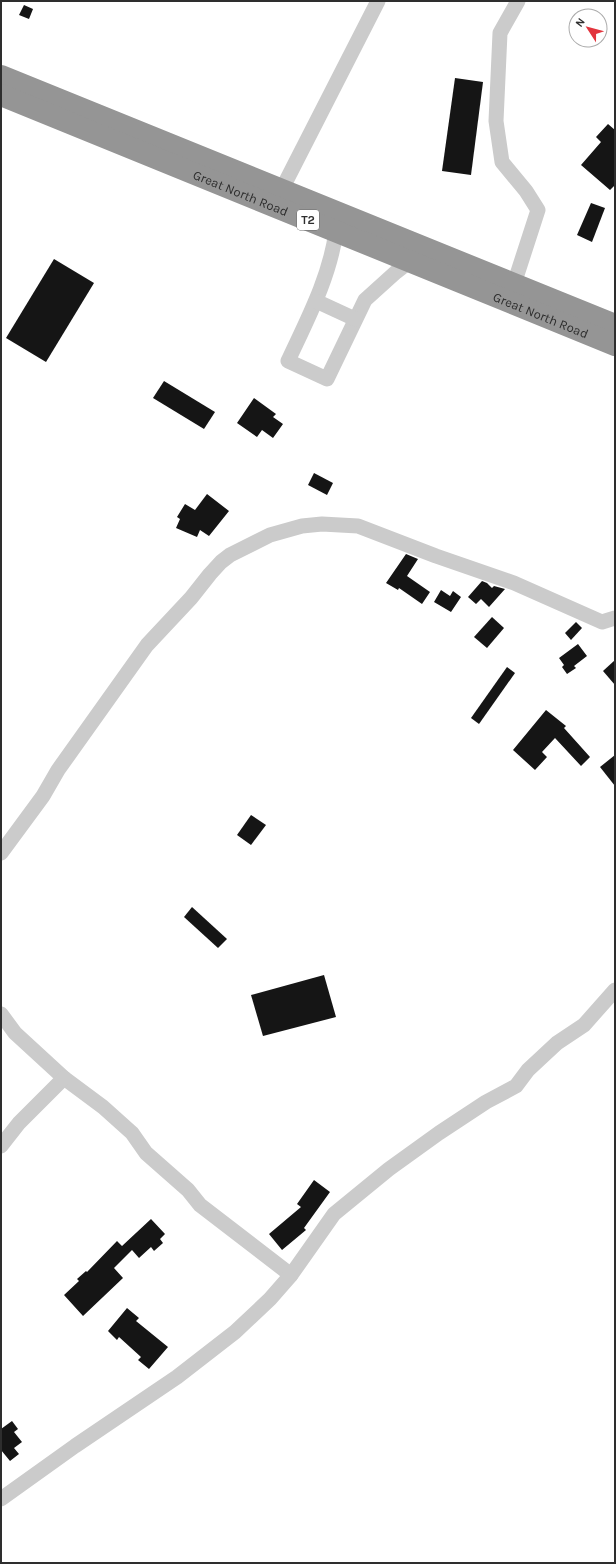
<svg xmlns="http://www.w3.org/2000/svg" width="616" height="1564" font-family="Karla,sans-serif">
<style>
.building{fill:#151515}
.lines{fill:none;stroke-linecap:round;stroke-linejoin:round}
.minor{stroke:#cbcbcb;stroke-width:15}
.highway{stroke:#959595;stroke-width:22}
.labels{text-anchor:middle;dominant-baseline:central;stroke-width:4;stroke-linejoin:round;paint-order:stroke}
.shield{fill:#fff;stroke:#6d6d6d;stroke-width:1}
.shield-label{font-size:12px;font-weight:bold;fill:#2e2e2e}
.street-label{font-size:13px;fill:#2e2e2e;stroke:#fff}
</style>
<rect width="100%" height="100%" fill="#fff"/>
<g class="building">
<polygon points="24,5 33,9 29,19 19,15"/>
<polygon points="455,78 483,82 471,175 442,171"/>
<polygon points="608,124 615,130 615,185 610,190 581,165 601,142 596,137"/>
<polygon points="591,203 605,208 592,242 577,235"/>
<polygon points="54,259 94,283 46,362 6,338"/>
<polygon points="164,381 215,412 204,429 153,398"/>
<polygon points="254,398 276,414 273,417 283,424 273,438 262,430 257,437 237,423"/>
<polygon points="314,473 333,483 327,495 308,485"/>
<polygon points="207,494 229,511 209,536 200,530 197,537 176,528 180,519 177,517 185,504 195,510"/>
<polygon points="406,554 418,559 407,576 430,592 422,604 399,588 398,590 386,583"/>
<polygon points="482,581 487,583 492,588 494,586 505,589 489,607 481,599 476,604 468,597"/>
<polygon points="441,590 450,596 453,591 461,597 451,612 434,602"/>
<polygon points="492,617 504,628 487,648 474,637"/>
<polygon points="576,622 582,628 571,640 565,633"/>
<polygon points="578,644 587,656 574,666 576,668 567,674 562,667 564,665 559,658"/>
<polygon points="615,660 615,685 603,671"/>
<polygon points="507,667 515,673 479,724 471,718"/>
<polygon points="546,710 566,726 564,728 590,757 581,766 555,738 542,752 547,757 535,770 513,750"/>
<polygon points="615,755 615,786 600,767"/>
<polygon points="251,815 266,825 251,845 237,835"/>
<polygon points="192,907 227,939 218,948 184,917"/>
<polygon points="324,975 336,1017 263,1036 251,995"/>
<polygon points="314,1180 330,1192 304,1228 306,1230 282,1250 269,1234 301,1207 297,1204"/>
<polygon points="151,1219 165,1234 160,1239 163,1243 154,1251 151,1247 139,1258 132,1250 114,1268 123,1278 83,1316 64,1295 79,1281 77,1279 86,1271 87,1272 117,1241 122,1246"/>
<polygon points="127,1308 139,1318 136,1321 168,1347 149,1369 138,1360 141,1357 119,1337 117,1340 108,1331"/>
<polygon points="12,1421 18,1429 14,1432 22,1442 14,1448 19,1454 10,1461 1,1450 1,1429"/>
</g>
<g class="lines">
<g class="minor">
<polyline points="282,189 378,1"/>
<path d="M336,231C330,277 307,320 288,361L327,379L365,300L396,272L410,261"/>
<polyline points="513,292 514,284 538,210 526,191 502,162 496,121 500,33 518,1"/>
<polyline points="316,301 355,319"/>
<polyline points="1,853 43,796 58,770 147,645 191,598 210,574 221,562 230,555 270,535 302,526 322,524 358,526 436,556 514,583 602,622 615,618"/>
<polyline points="1,1014 15,1033 64,1078 103,1107 132,1133 146,1153 188,1190 200,1205 291,1275"/>
<polyline points="1,1146 19,1123 64,1078"/>
<polyline points="1,1499 75,1446 177,1377 235,1332 270,1299 291,1275 334,1214 389,1169 439,1133 486,1102 516,1086 528,1070 557,1043 584,1025 615,990"/>
</g>
<g class="highway">
<polyline points="1,76 615,325"/>
<path id="s1" d="M1,95L615,345"/>
</g>
</g>
<g class="labels">
<rect class="shield" x="297" y="210" width="22" height="20" rx="3"/>
<g class="shield-label">
<text x="308" y="220">T2</text>
</g>
<g class="street-label">
<text stroke="none"><textPath href="#s1" startOffset="259">Great North Road</textPath></text>
<text stroke="none"><textPath href="#s1" startOffset="583">Great North Road</textPath></text>
</g>
</g>
<rect width="616" height="1564" fill="none" stroke="#2e2e2e" stroke-width="4"/>
<g transform="translate(588 28) rotate(306)"><circle r="19" fill="#ffffff" stroke="#ababab"/>
<path d="M0-3L7 15L0 10L-7 15Z" fill="#e2343d"/>
<text y="-6" font-size="11" font-weight="bold" text-anchor="middle" fill="#2e2e2e">N</text>
</g>
</svg>
